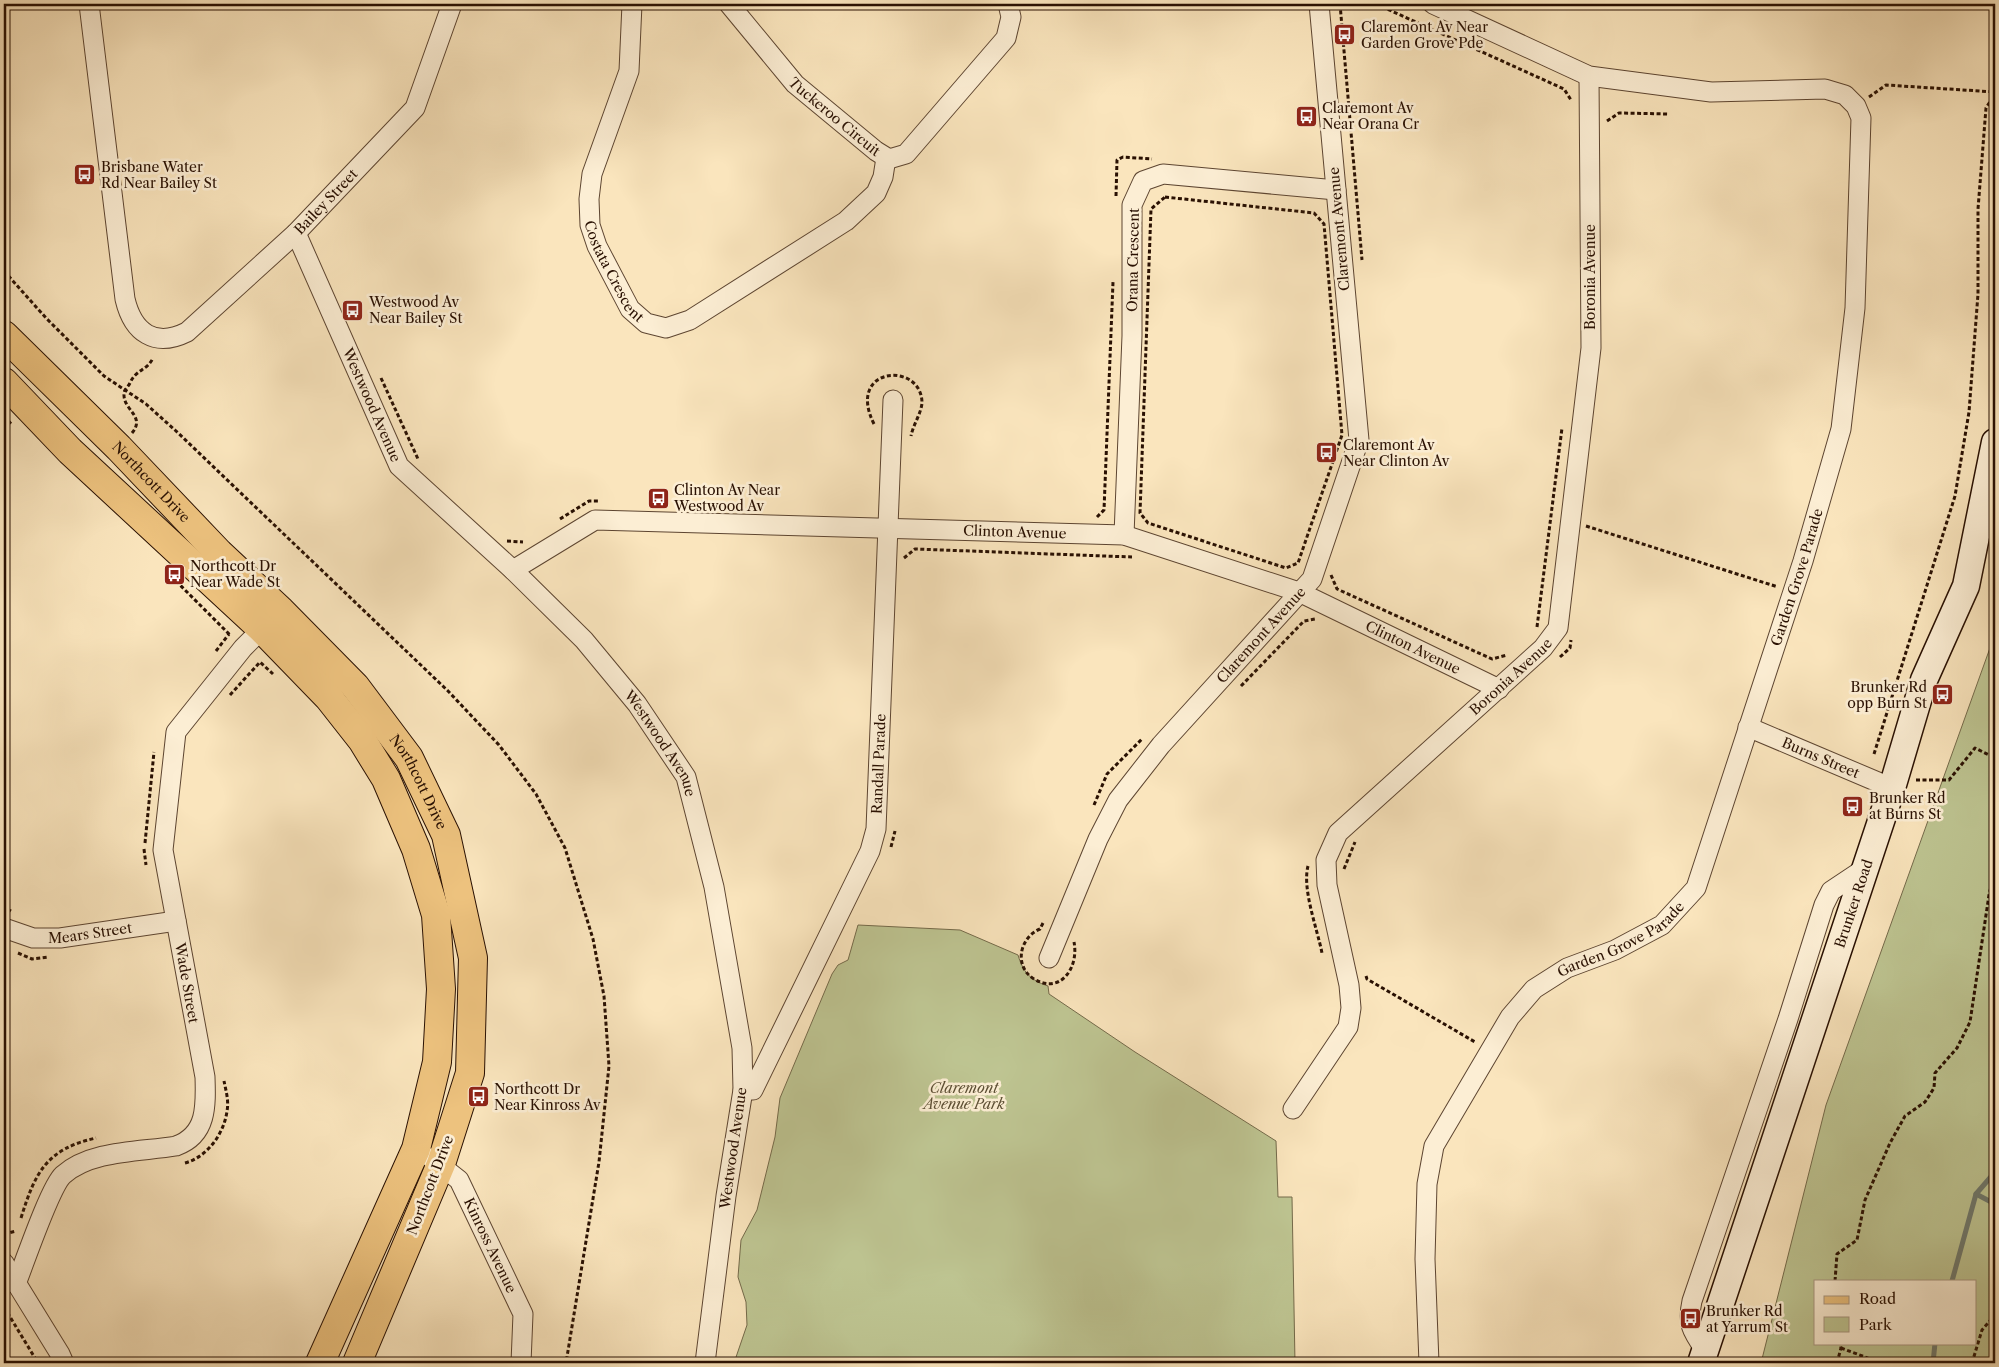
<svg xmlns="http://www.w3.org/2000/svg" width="1999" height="1367" font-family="'Libre Caslon Text',serif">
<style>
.green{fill:#bec592;stroke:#746a4a;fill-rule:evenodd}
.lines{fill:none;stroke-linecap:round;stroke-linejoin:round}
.stream{stroke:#6f796d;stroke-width:5}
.street-casing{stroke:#5d4531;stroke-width:21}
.secondary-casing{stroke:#291002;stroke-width:29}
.primary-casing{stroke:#291002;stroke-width:30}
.path{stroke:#291002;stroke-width:3;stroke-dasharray:4 2.5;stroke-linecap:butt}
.street{stroke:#fceed4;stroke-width:19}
.secondary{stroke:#fceed4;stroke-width:26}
.primary{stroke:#edc27e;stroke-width:28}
.labels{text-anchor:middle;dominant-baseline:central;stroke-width:5;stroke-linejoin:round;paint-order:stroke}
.poi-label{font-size:14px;fill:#291002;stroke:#fceed4;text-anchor:start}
.street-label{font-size:14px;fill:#291002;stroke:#fceed4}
.park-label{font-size:14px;font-style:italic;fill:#5d4f34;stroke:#fceed4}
</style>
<rect width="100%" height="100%" fill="#fae5bd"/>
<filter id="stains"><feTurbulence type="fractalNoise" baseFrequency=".004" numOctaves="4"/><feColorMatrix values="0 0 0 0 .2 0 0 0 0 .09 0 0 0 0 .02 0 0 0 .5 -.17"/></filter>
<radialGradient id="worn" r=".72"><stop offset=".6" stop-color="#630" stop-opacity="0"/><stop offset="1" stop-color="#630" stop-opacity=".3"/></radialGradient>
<g class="green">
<path d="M1995,634V1363H1761L1826,1105ZM1815,1281H1975V1343H1815Z"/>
<path d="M858,925L960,930L1018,955C1023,972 1030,980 1048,986L1049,994L1135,1052L1276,1141L1278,1197H1292L1295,1363H734L747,1325L746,1302L738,1277L741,1240L757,1210L775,1137L780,1098L832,974L838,965L848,960Z"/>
</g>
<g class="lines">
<g class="stream">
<polyline points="1976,1194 1995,1204"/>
<polyline points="1952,1281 1976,1194 1995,1172"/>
<polyline points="1933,1363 1935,1343"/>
</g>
<defs>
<g id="street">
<path id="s1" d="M89,4L125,299C133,333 155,348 187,332L296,233L415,108L452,4"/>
<path id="s2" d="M632,4L629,71L592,174L589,199L590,225L597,246L630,309L646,323L666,328L690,320L846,221L876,193L883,177L886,158"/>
<path id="s3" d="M729,4L795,84L876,151L889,159L906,154L1006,38L1011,17L1008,4"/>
<path id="s4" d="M296,233L399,466L513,570L584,640L637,704L686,777L714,887L742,1048L743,1090L726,1196L705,1363"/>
<polyline points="1124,535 1132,336 1132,205 1143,181 1163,174 1336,190"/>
<path id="s5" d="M513,570L595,520L1124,535L1299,592L1499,689"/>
<path id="s6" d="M1748,727L1892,788"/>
<path id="s7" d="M4,928L33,938H60L176,921"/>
<path id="s8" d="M1049,958L1098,839L1118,800L1161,745L1312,579L1359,440L1319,4"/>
<path id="s9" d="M743,1090H753L870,851L876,829L893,400"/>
<path id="s10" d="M1293,1109L1348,1027L1351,1008L1349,985L1327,885L1326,860L1338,833L1543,648L1558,628L1591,348L1589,76"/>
<path id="s11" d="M431,1158L459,1180L523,1314L521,1363"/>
<polyline points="4,1263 60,1354 64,1363"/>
<path d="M16,1284C24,1264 50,1187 63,1175C91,1150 140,1152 176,1146C207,1135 206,1106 205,1077L163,850L176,732L243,648L270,621"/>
<path d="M1705,1350C1692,1331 1687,1324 1692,1301L1788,1019L1824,905L1831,891L1864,869"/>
<path id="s12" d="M1429,1363L1425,1259L1427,1184L1434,1146L1510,1017L1534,989L1567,968L1615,950L1662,925L1696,888L1803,561L1841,429L1855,308L1861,118L1856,106L1845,95L1825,89L1711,92L1589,76L1433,4"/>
</g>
<g id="secondary">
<path id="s13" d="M1701,1363L1892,788L1924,680L1966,586L1995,442"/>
</g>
<g id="primary">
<path id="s14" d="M4,335L119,448L219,553L281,611L355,686L409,758L446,835L473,958L470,1073L441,1164L357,1363"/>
<polyline points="4,382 70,451 262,629 329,698 362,740 386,779 416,849 436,915 441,989 437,1062 416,1149 320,1363"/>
</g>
</defs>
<use href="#street" class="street-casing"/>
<use href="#secondary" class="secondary-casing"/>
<use href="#primary" class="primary-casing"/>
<g class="path">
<polyline points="1340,4 1362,260"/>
<polyline points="1376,4 1564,89 1571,100"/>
<polyline points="1869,97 1886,85 1995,92"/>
<polyline points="1607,121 1619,113 1669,114"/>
<polyline points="1116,196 1117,160 1123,157 1152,159"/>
<polygon points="1165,197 1314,213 1324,224 1342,435 1298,563 1286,568 1148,523 1140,513 1151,209"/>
<polyline points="4,271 46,318 104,376 146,404 176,431 448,691 499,745 536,794 565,848 593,939 604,996 609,1066 599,1162 566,1363"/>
<polyline points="381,378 418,459"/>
<polyline points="4,416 12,425"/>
<path d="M874,424C845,366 922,361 922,403C921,414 913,425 911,436"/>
<path d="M132,433C146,416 123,410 124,394C124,390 128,387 130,383C136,369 147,371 153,358"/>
<polyline points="1097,517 1104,510 1113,282"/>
<polyline points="560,519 589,501 598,501"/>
<polyline points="1586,526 1778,587"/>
<polyline points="507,541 523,542"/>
<polyline points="904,558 915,549 1132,557"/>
<polyline points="1331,575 1337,589 1492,659 1507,655"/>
<polyline points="176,581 230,635"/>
<polyline points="1537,627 1562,428"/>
<polyline points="216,651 229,634"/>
<polyline points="1560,657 1570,648 1571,640"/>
<polyline points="1241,686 1304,621 1315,619"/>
<polyline points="230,695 260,662 273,674"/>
<polyline points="1874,754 1955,496 1969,412 1978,294 1978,209 1986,108 1995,94"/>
<polyline points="1916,780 1949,780 1975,748 1995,758"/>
<polyline points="1094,805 1107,774 1143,738"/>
<polyline points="145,843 154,752"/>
<polyline points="891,847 895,831"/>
<polyline points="144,849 146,865"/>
<path d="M1308,866C1302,889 1317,928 1322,953"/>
<polyline points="1344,869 1355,842"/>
<polyline points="4,907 11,911"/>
<path d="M1043,923L1040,929C1020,937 1013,966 1034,979C1061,995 1079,967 1074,942"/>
<polyline points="18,953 32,959 48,957"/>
<polyline points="1366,976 1367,979 1475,1042"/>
<path d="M185,1163C207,1157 224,1134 227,1111C229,1101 226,1091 224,1081"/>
<path d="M21,1218C35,1173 46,1149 96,1138"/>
<polyline points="4,1234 16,1231"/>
<polyline points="1835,1281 1837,1254 1857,1240 1865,1200 1890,1143 1905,1116 1925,1102 1934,1088 1935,1073 1957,1048 1970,1022 1989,895 1995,869"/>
<polyline points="4,1307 38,1363"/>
<polyline points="1841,1348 1881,1363"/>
<polyline points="1837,1363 1841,1348 1840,1343"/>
<polyline points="1972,1363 1982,1330 1995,1315"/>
</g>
<use href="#street" class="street"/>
<use href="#secondary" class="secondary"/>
<use href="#primary" class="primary"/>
</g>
<defs>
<symbol id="bus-square" viewBox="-11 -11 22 22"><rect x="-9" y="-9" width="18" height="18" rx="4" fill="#8f2418" stroke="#fceed4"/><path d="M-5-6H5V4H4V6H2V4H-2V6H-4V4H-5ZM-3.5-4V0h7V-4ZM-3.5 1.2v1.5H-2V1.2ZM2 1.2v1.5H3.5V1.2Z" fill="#fff"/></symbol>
</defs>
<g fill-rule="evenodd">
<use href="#bus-square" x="1332" y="22" width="25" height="25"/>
<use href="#bus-square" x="1294" y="104" width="25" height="25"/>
<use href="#bus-square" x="72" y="162" width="25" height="25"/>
<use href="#bus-square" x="340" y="298" width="25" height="25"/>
<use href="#bus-square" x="1314" y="440" width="25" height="25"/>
<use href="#bus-square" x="646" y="486" width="25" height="25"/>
<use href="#bus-square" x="162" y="562" width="25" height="25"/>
<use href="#bus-square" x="1930" y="682" width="25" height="25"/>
<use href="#bus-square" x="1840" y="794" width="25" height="25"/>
<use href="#bus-square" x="466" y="1084" width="25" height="25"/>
<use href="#bus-square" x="1678" y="1306" width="25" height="25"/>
</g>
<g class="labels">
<g class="poi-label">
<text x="1361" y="27">Claremont Av Near<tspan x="1361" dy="16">Garden Grove Pde</tspan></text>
<text x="1322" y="108">Claremont Av<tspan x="1322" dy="16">Near Orana Cr</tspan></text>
<text x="101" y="167">Brisbane Water<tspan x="101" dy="16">Rd Near Bailey St</tspan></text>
<text x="369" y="302">Westwood Av<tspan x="369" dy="16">Near Bailey St</tspan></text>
<text x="1343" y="445">Claremont Av<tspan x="1343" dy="16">Near Clinton Av</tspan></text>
<text x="674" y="490">Clinton Av Near<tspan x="674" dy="16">Westwood Av</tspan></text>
<text x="190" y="566">Northcott Dr<tspan x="190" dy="16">Near Wade St</tspan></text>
<text x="1927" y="687" text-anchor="end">Brunker Rd<tspan x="1927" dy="16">opp Burn St</tspan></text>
<text x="1869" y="798">Brunker Rd<tspan x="1869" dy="16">at Burns St</tspan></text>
<text x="494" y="1089">Northcott Dr<tspan x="494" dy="16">Near Kinross Av</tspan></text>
<text x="1706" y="1311">Brunker Rd<tspan x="1706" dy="16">at Yarrum St</tspan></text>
</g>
<g class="street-label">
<text stroke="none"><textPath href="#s3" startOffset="155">Tuckeroo Circuit</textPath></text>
<text stroke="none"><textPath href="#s1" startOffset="572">Bailey Street</textPath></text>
<text transform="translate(1339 229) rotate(-95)">Claremont Avenue</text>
<text transform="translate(1133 260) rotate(-89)">Orana Crescent</text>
<text stroke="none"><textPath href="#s2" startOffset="280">Costata Crescent</textPath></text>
<text transform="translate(1590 277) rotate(-90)">Boronia Avenue</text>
<text stroke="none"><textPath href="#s4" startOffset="188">Westwood Avenue</textPath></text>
<text stroke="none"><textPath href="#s14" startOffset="208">Northcott Drive</textPath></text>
<text stroke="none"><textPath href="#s5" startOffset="516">Clinton Avenue</textPath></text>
<text stroke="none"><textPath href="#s12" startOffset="925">Garden Grove Parade</textPath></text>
<text stroke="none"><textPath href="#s8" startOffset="391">Claremont Avenue</textPath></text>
<text stroke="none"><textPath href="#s5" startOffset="936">Clinton Avenue</textPath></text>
<text stroke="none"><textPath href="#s10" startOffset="531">Boronia Avenue</textPath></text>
<text stroke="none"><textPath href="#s4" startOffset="638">Westwood Avenue</textPath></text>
<text stroke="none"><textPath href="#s6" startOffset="79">Burns Street</textPath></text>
<text stroke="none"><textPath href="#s9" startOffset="364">Randall Parade</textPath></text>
<text stroke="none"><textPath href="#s14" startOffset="612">Northcott Drive</textPath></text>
<text stroke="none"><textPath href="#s13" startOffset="484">Brunker Road</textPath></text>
<text stroke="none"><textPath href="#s7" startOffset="88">Mears Street</textPath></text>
<text stroke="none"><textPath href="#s12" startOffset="505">Garden Grove Parade</textPath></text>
<text transform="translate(187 983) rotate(80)">Wade Street</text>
<text transform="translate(733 1148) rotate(-82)">Westwood Avenue</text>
<text transform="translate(430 1185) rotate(-69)">Northcott Drive</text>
<text stroke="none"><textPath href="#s11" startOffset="108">Kinross Avenue</textPath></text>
</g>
<g class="park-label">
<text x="964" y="1088">Claremont<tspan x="964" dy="16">Avenue Park</tspan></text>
</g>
</g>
<rect width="1999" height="1367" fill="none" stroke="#fae5bd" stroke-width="20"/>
<rect x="5" y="5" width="1989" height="1357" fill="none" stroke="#291002" stroke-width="2.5"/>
<rect x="10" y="10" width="1979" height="1347" fill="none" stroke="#291002"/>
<rect x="1814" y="1280" width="162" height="65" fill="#fceed4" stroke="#a89580"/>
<rect x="1824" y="1296" width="25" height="8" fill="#edc27e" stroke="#a89580"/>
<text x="1859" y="1304" font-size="15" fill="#291002">Road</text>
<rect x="1824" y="1317" width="25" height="15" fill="#bec592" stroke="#a89580"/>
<text x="1859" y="1330" font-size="15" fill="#291002">Park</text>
<rect width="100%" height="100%" filter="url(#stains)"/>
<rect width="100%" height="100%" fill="url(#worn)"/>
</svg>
